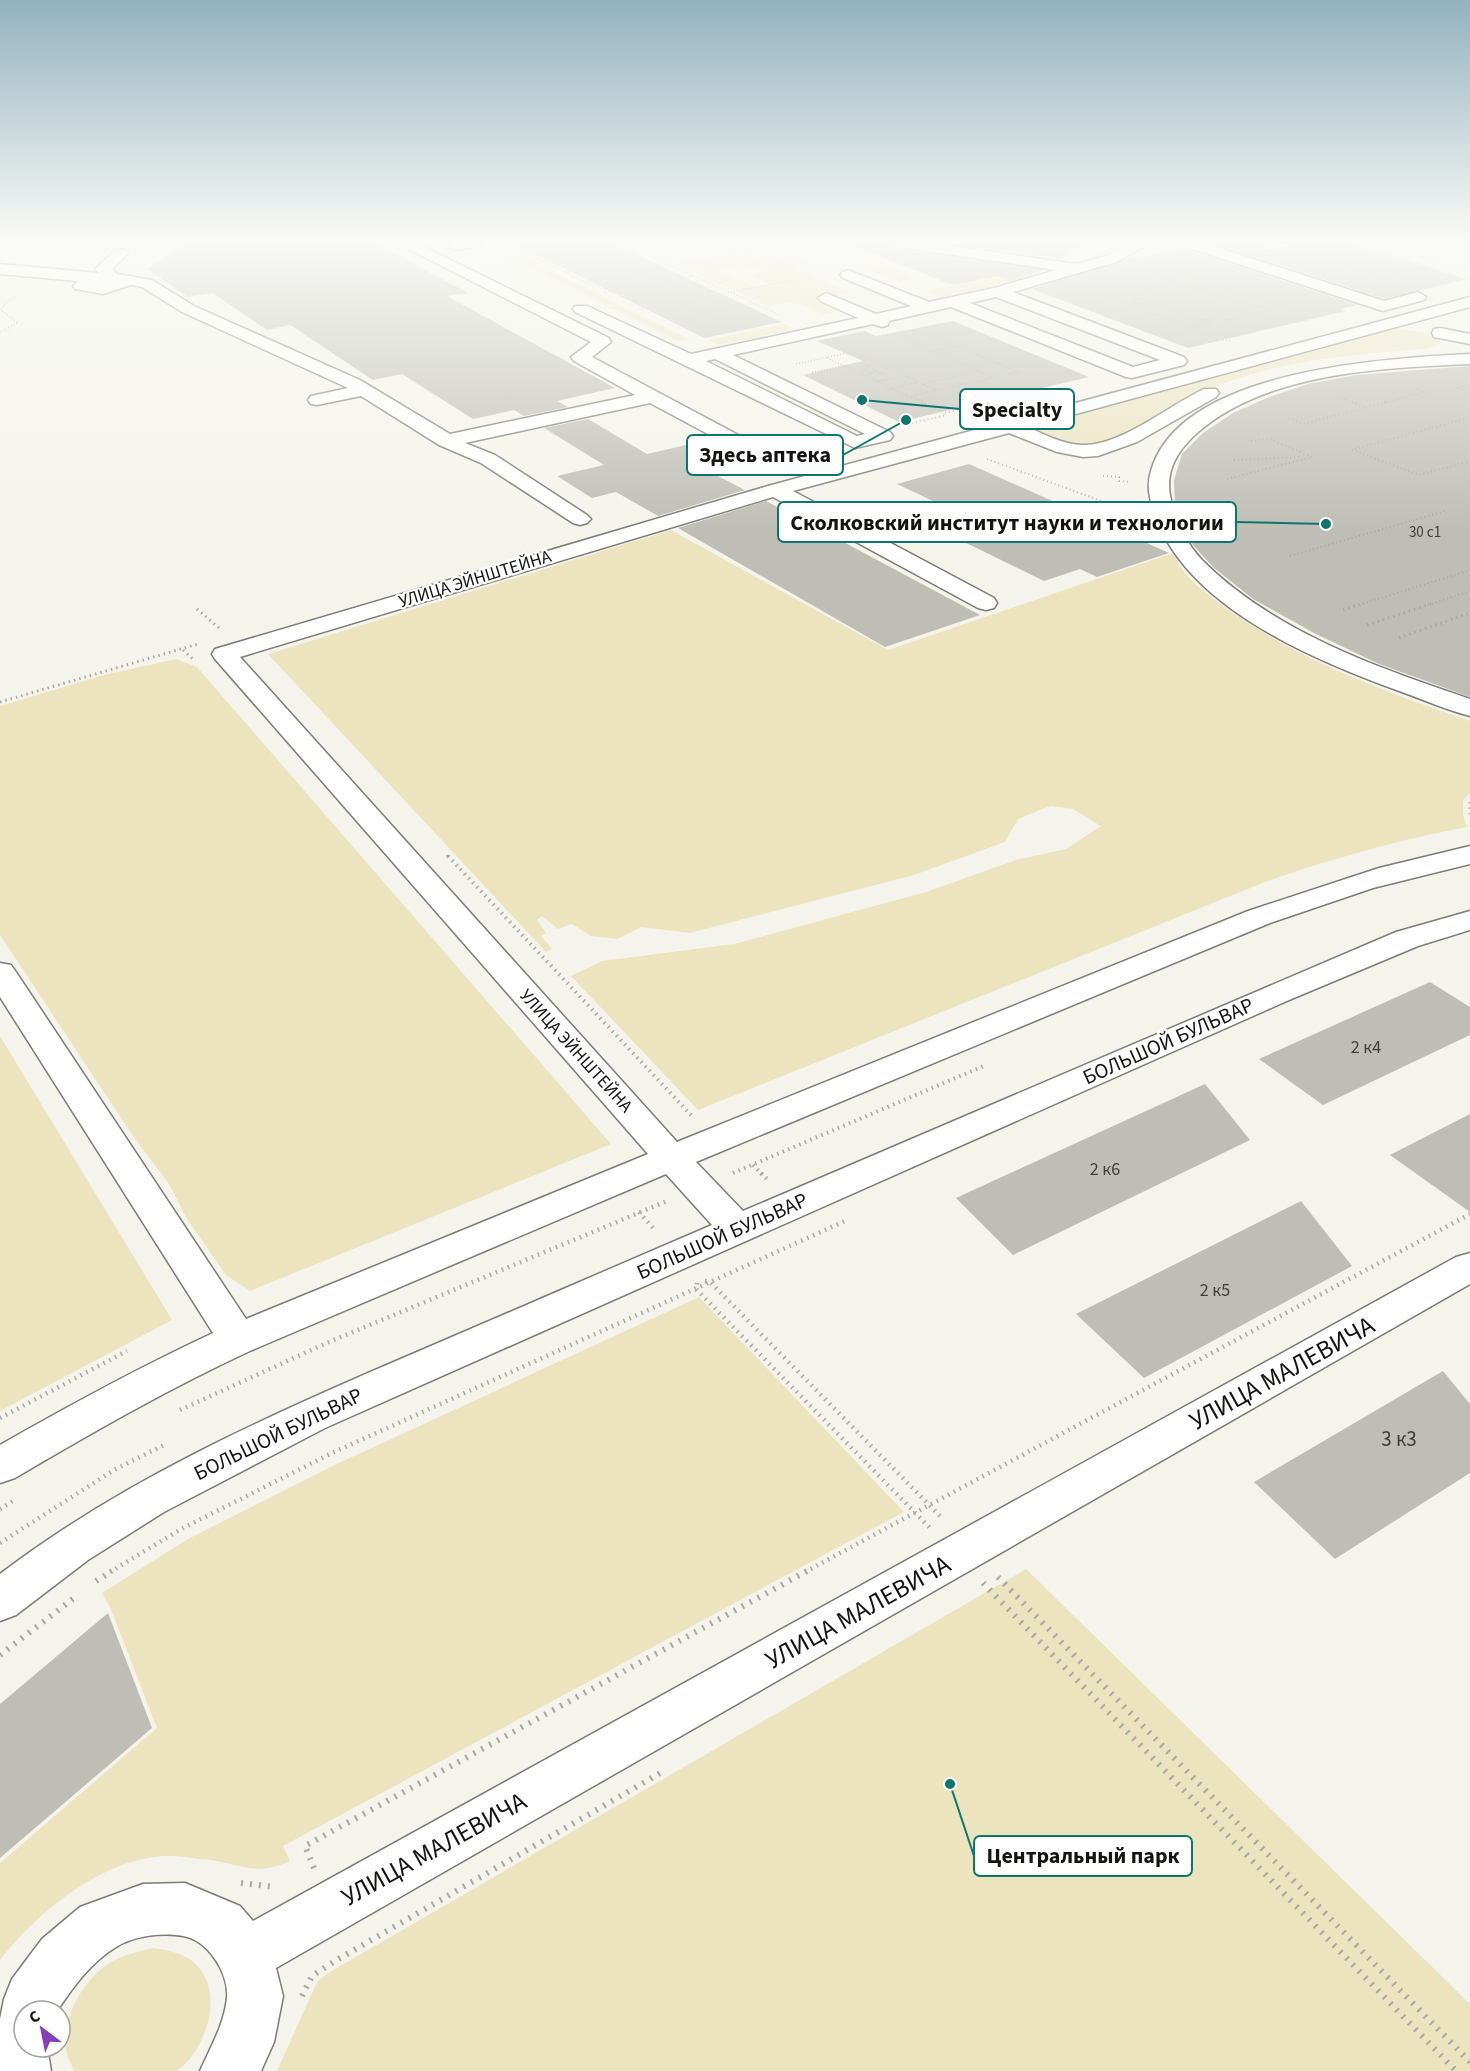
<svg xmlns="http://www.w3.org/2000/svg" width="1470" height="2071" font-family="'Source Sans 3',sans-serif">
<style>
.green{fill:#ebe4be;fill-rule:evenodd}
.building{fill:#bebdb6}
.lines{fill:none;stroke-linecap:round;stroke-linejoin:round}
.minor-casing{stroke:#7d7b75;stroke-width:3}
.path-far5{stroke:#a9a8a2;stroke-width:1.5;stroke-dasharray:1 2;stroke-linecap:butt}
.path-far4{stroke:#a9a8a2;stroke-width:2;stroke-dasharray:1 3;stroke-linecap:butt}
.path-far3{stroke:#a9a8a2;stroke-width:3;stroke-dasharray:1.5 4;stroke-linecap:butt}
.path-far2{stroke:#a9a8a2;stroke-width:4;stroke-dasharray:1.5 4.5;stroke-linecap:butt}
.path-far1{stroke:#a9a8a2;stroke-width:4.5;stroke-dasharray:1.5 5;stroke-linecap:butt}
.path{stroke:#a9a8a2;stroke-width:6;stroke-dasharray:2 7;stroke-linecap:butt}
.minor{fill:#fff;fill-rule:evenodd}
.labels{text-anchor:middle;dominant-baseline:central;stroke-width:4.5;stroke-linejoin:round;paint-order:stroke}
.far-number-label{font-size:15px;fill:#3f3e3b}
.far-street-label{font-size:18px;fill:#151412;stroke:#fff}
.number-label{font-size:18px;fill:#3f3e3b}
.street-label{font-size:21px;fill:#151412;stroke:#fff}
.near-number-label{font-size:21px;fill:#3f3e3b}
.near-street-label{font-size:26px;fill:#151412;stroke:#fff}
.leader{fill:none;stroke:#0f766e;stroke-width:2}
.callout-dot{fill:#0f766e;stroke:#fff;stroke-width:2}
.callout{fill:#fff;stroke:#0f766e;stroke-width:2}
.callout-label{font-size:22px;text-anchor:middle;font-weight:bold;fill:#151412}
</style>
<rect width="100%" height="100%" fill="#f5f4ec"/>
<g class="green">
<path d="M738,256L796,264L802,267L794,269L851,293L815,301L838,311L824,314L795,301L768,306L737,292L744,290L742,289L734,290L697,274L704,272L702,271L695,272L685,268L691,266H681ZM741,265L768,270L747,275L767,284L754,286L719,270Z"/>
<polygon points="523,257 618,304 607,306 513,259"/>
<polygon points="882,265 917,279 898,282 864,268"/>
<polygon points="1042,270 1044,271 988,287 940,298 924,291"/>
<polygon points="619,305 689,339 678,341 609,307"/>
<polygon points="785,324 796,329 719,345 708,340"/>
<path d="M1395,329L1421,332L1438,338L1440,341L1436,346L1425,349C1350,354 1270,361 1201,393C1177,404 1155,417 1132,430C1125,434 1116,441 1108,443C1084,449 1057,445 1038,430V426Z"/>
<path d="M671,530L888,650L1173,553C1183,577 1202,590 1222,605C1296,660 1384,691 1470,721V793L1463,800V815L1467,827C1398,840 1331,859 1265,882L698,1110L571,976L602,961L734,944L926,892L1016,860L1066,849L1101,826L1073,809L1050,806L1018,819L1005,842L914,875L690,933L641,927L617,939L591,936L572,924L558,929L542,916L537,920L546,933L541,936L552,949L546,952L268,654Z"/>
<polygon points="176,659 197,667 611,1144 250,1291 226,1275 187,1219 169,1184 133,1136 0,935 0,706 104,675"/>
<polygon points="0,1036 172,1320 0,1411"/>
<path d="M699,1297L904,1512L283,1846L290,1861C256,1877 242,1864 209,1860C195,1859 178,1855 163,1856C99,1861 38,1912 0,1960V1863L157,1728L110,1607L102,1593L188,1539L339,1463Z"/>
<polygon points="1026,1569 1470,2004 1470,2071 277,2071 317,1982 328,1973"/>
<path d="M153,1948C166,1950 181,1952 192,1961C227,1988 207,2049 177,2071H74C72,2065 68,2059 67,2054C59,2022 82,1981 108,1964C122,1955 137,1952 153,1948Z"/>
</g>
<g class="building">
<polygon points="188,242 373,242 468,293 447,296 615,388 557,401 568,407 524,416 514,410 473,419 402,374 373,380 290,325 267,330 213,293 188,297 147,269"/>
<polygon points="511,242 609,242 782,322 704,338"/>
<polygon points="849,242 883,242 892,248 1044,270 1010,281 998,276 953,285 849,244"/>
<polygon points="943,242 1086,242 1060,259"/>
<polygon points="1209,242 1263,242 1261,248 1269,252 1293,247 1297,242 1341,242 1467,279 1384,299"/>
<polygon points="1182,248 1358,305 1341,309 1346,311 1188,348 1032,289 1124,260"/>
<polygon points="953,321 1089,377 899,422 803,375 863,361 817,341 864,331 876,336"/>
<polygon points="1470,366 1470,697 1379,664 1314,633 1253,599 1213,567 1193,545 1175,508 1174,480 1182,454 1203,433 1233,413 1269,397 1308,384 1356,375"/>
<polygon points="588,419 647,454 712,439 723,445 710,472 745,490 658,516 616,492 592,498 557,476 604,465 544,428"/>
<polygon points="969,464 1093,519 1169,553 1097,577 1080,569 1044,581 919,520 952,510 897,484"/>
<polygon points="766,501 849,545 980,615 885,647 678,528"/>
<polygon points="1430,982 1470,1007 1470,1035 1323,1105 1259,1059"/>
<polygon points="1205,1084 1250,1140 1013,1255 956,1198"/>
<polygon points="1470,1114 1470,1212 1390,1155"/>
<polygon points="1301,1201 1352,1266 1144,1378 1076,1314"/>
<polygon points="1443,1371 1470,1404 1470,1473 1335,1559 1254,1482"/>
<polygon points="108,1613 152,1728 0,1858 0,1704"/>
</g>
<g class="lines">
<defs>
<g id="minor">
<polygon points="395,242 414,242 609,338 611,342 592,357 789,462 792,466 789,470 775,470 650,403 465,443 495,455 587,515 591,519 587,523 580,525 573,523 481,463 439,445 361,396 317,405 311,404 308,400 311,396 348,388 182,312 142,287 131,285 103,294 75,289 73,286 78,281 0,274 0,264 99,273 95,269 98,266 116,250 126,250 128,253 112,269 117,274 152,280 194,306 360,380 450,434 635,395 574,361 571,357 591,342"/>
<polygon points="482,242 480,245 455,250 448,246 452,242"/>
<path d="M885,242H925L1076,264L1106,256L1133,242H1152L1116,262L1013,292L1184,357L1187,361L1184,365L1132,378L1126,377L951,307L889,321L888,325L882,327L873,324L733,355L890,432L893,436L890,440L855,448L575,312L573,309L575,306H587L691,354L858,318L820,301L818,298L826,293L876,314L911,306L843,278L840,275L843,272L848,270L929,302L994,288L1056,270L892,246ZM996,297L1160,360L1133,367L970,303ZM715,359L865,434L857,436L706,361Z"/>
<polygon points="1178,242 1201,242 1384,301 1418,292 1426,297 1424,300 1383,311 1180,245"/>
<polygon points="1295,242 1293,245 1269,250 1262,246 1266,242"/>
<path d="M1470,297V307L1028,427C1045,435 1063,444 1081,445C1120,447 1169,405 1204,389H1216L1219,393L1216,397L1137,442L1098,456L1083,457L1057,452L1009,433L793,491L994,598L997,603L994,608L986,610L978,608L773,497L240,657L677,1142L1248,911L1379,868L1470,846V864L1373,888L1270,923L696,1162L743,1211L1396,932L1470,911V930L1418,946L1289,1000L325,1428L164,1512L88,1560L16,1615L0,1621V1574C122,1481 263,1418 403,1358C506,1314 609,1269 712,1225L666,1174L252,1350C170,1388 93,1432 15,1478L0,1483V1445C70,1405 140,1367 213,1333L0,997V963L11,965L16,972L246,1319L648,1154L215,659L212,654L215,649L768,486L1000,423L1001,421L1012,420Z"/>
<polygon points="1440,328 1470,334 1470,344 1434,337 1432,333 1434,329"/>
<path d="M1470,354V364C1383,368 1266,372 1197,433C1177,451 1164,472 1171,500C1176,522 1187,544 1202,560C1274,632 1376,667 1470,699V716C1447,710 1424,700 1402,692C1316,661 1187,608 1155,515C1150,501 1146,486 1151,471C1179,370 1385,358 1470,354Z"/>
<path d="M1470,1253V1284L276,1968L283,1996L274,2042L261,2071H200C211,2046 224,2025 227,1998C229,1973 208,1940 183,1936C163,1932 133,1936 116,1947C90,1963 73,1987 57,2011H24V2047H47L51,2071H0V2019L4,1999L12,1979L42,1939L80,1907L143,1884L185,1883L240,1906L253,1921L1456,1257Z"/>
</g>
</defs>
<use href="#minor" class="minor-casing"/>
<g class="path-far5">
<polyline points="504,242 592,286"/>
<polyline points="611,242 572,249 592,259 637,251"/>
<polyline points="619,242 780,315"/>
<polyline points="665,242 786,260 794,259"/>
<polyline points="754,242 818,269"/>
<polyline points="814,242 840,253"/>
<polyline points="834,242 856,251"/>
<polyline points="1347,242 1454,274"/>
<polyline points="1373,242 1427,258 1470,249"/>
<polyline points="596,246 613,255"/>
<polyline points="705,246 728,242"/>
<polyline points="1310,248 1401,275"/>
<polyline points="746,252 769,248"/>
<polyline points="646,254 686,247"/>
<polyline points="531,255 548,253 581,269 565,272"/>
<polyline points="1313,255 1389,278"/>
<polyline points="507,259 529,255"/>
<polyline points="1154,263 1283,307 1228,320 1219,316"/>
<polyline points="672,266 736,254"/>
<polyline points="816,268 827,266"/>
<polyline points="1152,271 1168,268"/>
<polyline points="1166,277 1182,273"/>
<polyline points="585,283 673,267"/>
<polyline points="1107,286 1201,320 1254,308 1141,269"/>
<polyline points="1089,290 1209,335"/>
<polyline points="605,292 692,276"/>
<polyline points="704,297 727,308"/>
<polyline points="1109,297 1178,282"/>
<polyline points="1229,299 1245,295"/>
<polyline points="754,303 704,313 680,302 814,276"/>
<polyline points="1137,308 1144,306 1129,301 1149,305 1133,300 1139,298"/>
<polyline points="1254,308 1271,304"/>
<polyline points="642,309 656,306 695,325 682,327"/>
<polyline points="1156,315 1175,311"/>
<polyline points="1186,326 1205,322"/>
<polyline points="1199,328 1195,327 1211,323 1201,320"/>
<polyline points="0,332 18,323 1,310 6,302 16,296"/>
<polyline points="927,333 1018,372 937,390"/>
<polyline points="1223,340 1231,341"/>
<polyline points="934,351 956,346"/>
<polyline points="827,358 925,404"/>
<polyline points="796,364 852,352 923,384 978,371 902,338"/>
<polyline points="978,371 991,377"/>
<polyline points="812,372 843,366"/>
<polyline points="863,376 872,374 863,369 883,374 866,366 876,364"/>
<polyline points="875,382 903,376"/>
<polyline points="924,385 937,390 912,396 926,403"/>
<polyline points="1469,385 1457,388 1470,393"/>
<polyline points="890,389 918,382"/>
<polyline points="1344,399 1356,404"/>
<polyline points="985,404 1037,391"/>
<polyline points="1381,404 1425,392 1412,388"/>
</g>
<g class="path-far4">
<polyline points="921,402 932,407"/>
<polyline points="1352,402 1365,407"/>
<polyline points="945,413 991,402"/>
<polyline points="1289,418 1303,424 1387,402"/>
<polyline points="908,424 947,415"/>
<polyline points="1355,449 1467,418"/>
<polyline points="1352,450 1419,475 1470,461"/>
<polyline points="987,459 1134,513"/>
<polyline points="1234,460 1301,457"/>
<polyline points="1103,476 1119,477 1119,481 1130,482"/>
<polyline points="1227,479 1312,457 1268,438 1251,441"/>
<polyline points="1290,556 1445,511"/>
<polyline points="1359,605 1470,570"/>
<polyline points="1428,605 1470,591"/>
</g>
<g class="path-far3">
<polyline points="197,609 219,628"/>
<polyline points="1343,610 1364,603"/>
<polyline points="1367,625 1433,603"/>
<polyline points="1399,638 1470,613"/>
<polyline points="183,650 195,661"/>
<polyline points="0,702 198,644"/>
<polyline points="1470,802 1470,815"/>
<polyline points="447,855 449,858"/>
</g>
<g class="path-far2">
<polyline points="448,856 692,1116"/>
<polyline points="753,1165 763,1175"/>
<polyline points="733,1173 986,1065"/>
</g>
<g class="path-far1">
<polyline points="761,1173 769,1181"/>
<polyline points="639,1212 654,1229"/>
<polyline points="705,1281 710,1282 943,1519"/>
<polyline points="697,1283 696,1289 930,1528"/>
<polyline points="180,1410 329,1342 667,1201"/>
<polyline points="0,1418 127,1351"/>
<polyline points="0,1509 13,1501"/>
<polyline points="0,1543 114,1470 164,1445"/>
<polyline points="110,1572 181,1529 332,1453 845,1221"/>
<polyline points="805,1572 1470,1214"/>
</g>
<g class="path">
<polyline points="998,1577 1470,2062"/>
<polyline points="96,1581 112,1571"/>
<polyline points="983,1583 1456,2071"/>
<polyline points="0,1655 78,1595"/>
<polyline points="314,1868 305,1846 807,1571"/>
<polyline points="241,1883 275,1887"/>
<polyline points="302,1996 312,1976 335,1961 662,1772"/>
</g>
<use href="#minor" class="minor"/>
</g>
<linearGradient id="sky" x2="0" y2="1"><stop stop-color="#94b2bf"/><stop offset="0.45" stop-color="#fafaf6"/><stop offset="1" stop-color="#fafaf6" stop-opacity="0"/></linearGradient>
<rect width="1470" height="532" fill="url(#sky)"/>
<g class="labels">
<g class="far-number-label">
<text x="1425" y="532">30 с1</text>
</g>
<g class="far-street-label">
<text transform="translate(475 579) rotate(-17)">УЛИЦА ЭЙНШТЕЙНА</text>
<text transform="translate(576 1051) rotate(48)">УЛИЦА ЭЙНШТЕЙНА</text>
</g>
<g class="number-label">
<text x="1366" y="1047">2 к4</text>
<text x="1105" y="1169">2 к6</text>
<text x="1215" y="1290">2 к5</text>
</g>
<g class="street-label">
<text transform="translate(1168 1041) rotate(-24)">БОЛЬШОЙ БУЛЬВАР</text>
<text transform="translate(722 1236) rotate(-24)">БОЛЬШОЙ БУЛЬВАР</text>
<text transform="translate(278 1434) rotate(-26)">БОЛЬШОЙ БУЛЬВАР</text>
</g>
<g class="near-number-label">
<text x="1399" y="1439">3 к3</text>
</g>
<g class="near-street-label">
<text transform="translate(1282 1373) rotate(-29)">УЛИЦА МАЛЕВИЧА</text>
<text transform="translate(858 1612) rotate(-29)">УЛИЦА МАЛЕВИЧА</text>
<text transform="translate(434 1849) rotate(-29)">УЛИЦА МАЛЕВИЧА</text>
</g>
</g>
<path class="leader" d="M862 400L960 409M906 420L843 455M1326 524L1236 522M950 1784L974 1856"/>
<g class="callout-dot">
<circle cx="862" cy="400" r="6"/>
<circle cx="906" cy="420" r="6"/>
<circle cx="1326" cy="524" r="6"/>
<circle cx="950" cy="1784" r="6"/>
</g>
<g class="callout">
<rect x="960" y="389" width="114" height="40" rx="6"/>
<rect x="687" y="435" width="156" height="40" rx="6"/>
<rect x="778" y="502" width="458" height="40" rx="6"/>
<rect x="974" y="1836" width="218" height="40" rx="6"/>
</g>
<g class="callout-label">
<text x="1017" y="417">Specialty</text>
<text x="765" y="462">Здесь аптека</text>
<text x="1007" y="530">Сколковский институт науки и технологии</text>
<text x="1083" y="1863">Центральный парк</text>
</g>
<g transform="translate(42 2029) rotate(328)"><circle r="28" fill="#ffffff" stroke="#a1a1a0" stroke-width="1.5"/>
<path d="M0-4.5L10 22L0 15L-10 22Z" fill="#8541b4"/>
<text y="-9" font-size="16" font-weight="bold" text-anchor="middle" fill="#151412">С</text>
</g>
</svg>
